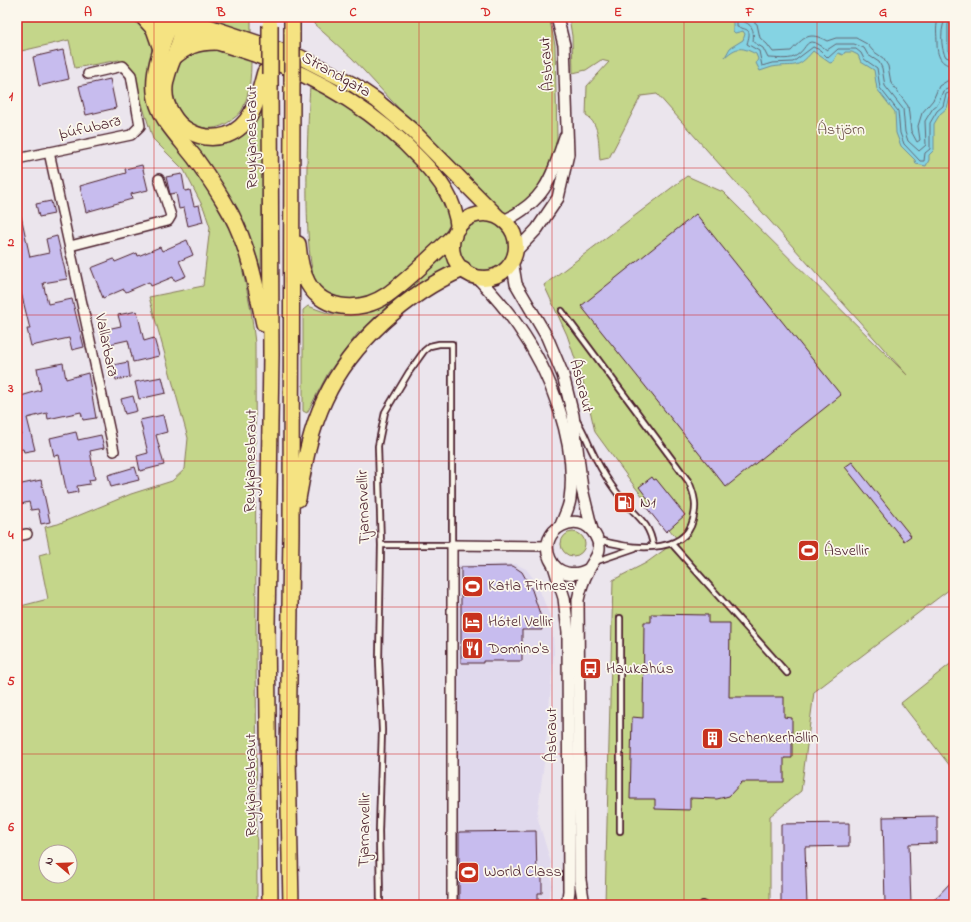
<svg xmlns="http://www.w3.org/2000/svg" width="971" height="922" font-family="'Indie Flower',sans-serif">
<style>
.built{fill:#e0d9ed}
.green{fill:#c4d68a;stroke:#877a5a;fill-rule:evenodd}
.water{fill:#85d3e3;stroke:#6d8b99}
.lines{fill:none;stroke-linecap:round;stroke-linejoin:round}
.shore{stroke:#626775;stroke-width:1}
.building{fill:#c7bcee;stroke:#4a1f2b}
.service-casing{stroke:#4a1f2b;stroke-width:8}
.minor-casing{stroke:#4a1f2b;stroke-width:12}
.tertiary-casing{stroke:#4a1f2b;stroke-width:14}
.primary-casing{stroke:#4a1f2b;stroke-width:17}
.trunk-casing{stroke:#4a1f2b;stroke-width:18}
.service{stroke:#fbf7ec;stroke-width:4.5}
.minor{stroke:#fbf7ec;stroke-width:9}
.tertiary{stroke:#fbf7ec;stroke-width:11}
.primary{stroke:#f5e382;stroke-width:14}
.trunk{stroke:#f5e382;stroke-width:15}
.trunk-bridge-casing{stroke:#4a1f2b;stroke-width:18;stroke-linecap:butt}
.trunk-bridge{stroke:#f5e382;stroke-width:15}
.grid{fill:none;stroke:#d62828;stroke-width:1;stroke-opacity:0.55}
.labels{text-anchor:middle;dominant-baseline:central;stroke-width:3.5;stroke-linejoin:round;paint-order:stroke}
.street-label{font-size:16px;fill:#4a1f2b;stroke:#fbf7ec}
.park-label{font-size:16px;fill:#684d43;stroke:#fbf7ec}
.poi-label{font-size:16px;fill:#4a1f2b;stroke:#fbf7ec;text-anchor:start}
.neatline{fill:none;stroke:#d62828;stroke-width:1.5}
.grid-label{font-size:13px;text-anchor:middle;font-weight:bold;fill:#d62828}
</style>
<rect width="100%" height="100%" fill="#ebe5ed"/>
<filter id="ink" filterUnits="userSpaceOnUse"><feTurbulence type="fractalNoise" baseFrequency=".025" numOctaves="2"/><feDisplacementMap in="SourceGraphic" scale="8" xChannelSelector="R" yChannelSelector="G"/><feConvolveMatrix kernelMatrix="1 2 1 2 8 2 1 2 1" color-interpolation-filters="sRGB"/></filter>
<g filter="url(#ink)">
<polygon class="built" points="516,564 526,569 537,583 552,622 554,653 544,763 537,816 551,863 552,885 546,905 456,905 456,565"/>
<g class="green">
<path d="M17,17H136L144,24L153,42L147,91L160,127L198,172L237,243L251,310L255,343L257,905H17V607L48,599L39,555L50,552L45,527L58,524L131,494L172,481L185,469L188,438L149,297L203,286L210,227L204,209L184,170L153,139L131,69L119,60L75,68L69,40L17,52ZM46,852H70V876H46Z"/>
<polygon points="195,17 251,17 251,34"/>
<polygon points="314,17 549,17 555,45 557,137 554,155 543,184 526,206 511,214 501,214 493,210 352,58 314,24"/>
<path d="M569,17H954V586L814,692L801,791L770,816V905L605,904L613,580L646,563L678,540L635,487L595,432L585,388L567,335L544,285L687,176L723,192L907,375L657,94L641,96L609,158L600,160C598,145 601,124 586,116L587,86L609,62L601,60L586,70L573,73L572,36Z"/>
<path d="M219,49L251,59C251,77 250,94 242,110C240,113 237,116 234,118C201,147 163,109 175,72C177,66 185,58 190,53Z"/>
<path d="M310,85C334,97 356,111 377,127C396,141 454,198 450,223C448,237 389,287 374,295C371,297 365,299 360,300C349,302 325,295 318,286C301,263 308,119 310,85Z"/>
<polygon points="264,102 261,269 244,223 196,152 182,136 207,142"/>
<circle cx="484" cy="245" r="25"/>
<polygon points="445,251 452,266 425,282 358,333 328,373 307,413 303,411 303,310 308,306 330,314 350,314"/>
<circle cx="573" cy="544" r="12"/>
<polygon points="954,661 954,771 901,703"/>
</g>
<path class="water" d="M733,17H954L951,36L954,55V95L950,97L947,108L940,114L934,124V150L929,155V160L926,166L916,164L915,160L901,146L896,133L895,112L877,89L874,70L861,62L858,55L852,52H845L843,55L838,53L833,62L830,63L813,51C796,71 795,63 772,67C768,68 764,70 760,71L756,63L758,59L756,54C742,47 737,46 725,57L730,48L743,40L745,34L743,31L735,33L733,31Z"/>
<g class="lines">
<g class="shore">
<path d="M737,17V27C750,30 751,30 747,44L759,51L762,66L772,63L793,62L813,47L820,50L828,58L838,49H856L861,53L864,59L877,68L880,88L898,111L900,133L904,144L920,161H924L925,153L930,149V123L937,111L943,106L946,94L954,91"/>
<path d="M742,17V21C754,25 754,32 753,42L763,48L768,58C775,58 788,60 794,57C810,49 803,32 827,50L836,44H854L864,48L868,55L879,62L882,68L885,86L903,109L905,132L908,141L919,151L926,145L925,121L933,108L938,104L943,91L954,86"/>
<path d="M748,17L757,24L760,38L767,44L773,52L791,51C804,37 809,31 827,41L836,38H856L867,44L873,51L883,58L888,66L891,83L908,106L911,131L917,142L920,140L918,126L922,113L933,100L939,86L947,81L954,80"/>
<path d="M939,17C935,26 937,34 937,43C937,55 940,65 954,66"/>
<path d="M947,17C940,24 940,49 946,57L954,60"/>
<polyline points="954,20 948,24 948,51 954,55"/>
</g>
</g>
<g class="building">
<polygon points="63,50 69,79 39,86 33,57"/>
<polygon points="110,79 116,108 86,115 79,86"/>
<polygon points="142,165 148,190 131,194 132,199 86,212 80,186 126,173 125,169"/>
<polygon points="182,174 185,191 190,190 194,206 199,205 203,222 188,226 184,208 179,209 176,193 170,194 166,177"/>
<polygon points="51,201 54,214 39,217 36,204"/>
<polygon points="696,214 841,395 726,487 581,306"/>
<polygon points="21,216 30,257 49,253 46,239 57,236 67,279 43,283 48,304 72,299 84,347 72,350 69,338 31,346 27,329 30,329 17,276 17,217"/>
<polygon points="187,240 193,255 179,261 186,276 174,281 173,277 151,286 149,282 126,292 124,289 103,298 91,268 114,259 115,262 137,253 138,256 160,247 162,251"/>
<polygon points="137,311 144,341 154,338 159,356 133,362 128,340 110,344 107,329 121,326 118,315"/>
<polygon points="128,362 130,377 116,380 113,365"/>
<polygon points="63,363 66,379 88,373 96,418 83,420 81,412 48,419 47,413 27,418 35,450 24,452 23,449 17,450 17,435 21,434 17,421 17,394 20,394 21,396 41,390 37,368"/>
<polygon points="162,377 166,393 139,399 135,382"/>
<polygon points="133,396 137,411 125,414 121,399"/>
<polygon points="163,415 167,432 156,435 164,465 140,471 137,456 148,453 140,420"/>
<polygon points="76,432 78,440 101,435 104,448 90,451 95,479 89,480 90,484 77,486 78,492 67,494 59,455 54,456 50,438"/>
<polygon points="852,462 911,536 904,541 845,467"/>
<polygon points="135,467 139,480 111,487 108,475"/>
<polygon points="652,477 654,480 656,479 685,515 666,532 646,507 651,503 639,487"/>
<polygon points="41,480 50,522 41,524 38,509 31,510 29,502 21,504 17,485"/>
<polygon points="513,566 522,572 532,590 540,614 542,630 522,630 522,661 483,661 483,663 461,663 461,567"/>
<polygon points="651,614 708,615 708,623 730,623 729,697 784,697 784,717 792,718 792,758 784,758 784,782 742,782 729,796 717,799 690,798 690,810 655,809 655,799 630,799 632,717 643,718 644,622 651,622"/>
<polygon points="937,816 937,843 909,844 911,905 885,905 883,817"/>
<polygon points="849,823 849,846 805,847 807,905 781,905 781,824"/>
<polygon points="536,831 537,876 542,876 542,893 538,893 538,905 459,905 459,832"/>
<polygon points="954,879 954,905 929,905"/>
</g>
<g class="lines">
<defs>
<g id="service">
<path d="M562,311L689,482C695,496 697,506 693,520C684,557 627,548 599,540"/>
<path d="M577,421C584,431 587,441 592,451C602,472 616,494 632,510C643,521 651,529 653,546"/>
<polyline points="672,544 787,673"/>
<polyline points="597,561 635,548"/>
<polyline points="620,831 620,618"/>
<polyline points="380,905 379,831 382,730 379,660 381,545 378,446 385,412 409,372 424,351 430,346 439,344 452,344 452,545 381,545"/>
<polyline points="703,905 703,904"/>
</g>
<g id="minor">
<polyline points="49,152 114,451"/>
<polyline points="17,159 131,135 140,126 131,75 123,66 88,74"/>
<polyline points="70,246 168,221 171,216 159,179"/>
<polyline points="17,536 27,534"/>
<polyline points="452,905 452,545 547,546"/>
</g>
<g id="tertiary">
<path d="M504,221C546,200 551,179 565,137"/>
<polyline points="516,251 537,229 558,198 568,154 564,45 557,17"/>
<polyline points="512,260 516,284 547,337 563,375 573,415 582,489 592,530"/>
<path d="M477,277C492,293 506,309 518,326C550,371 578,444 570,499C569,508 564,517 561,525"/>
<polyline points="554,566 564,598 568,632 569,891 567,905"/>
<path d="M584,905L580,880L578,600C580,590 583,580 588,571C594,558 605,552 595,535C580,507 536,530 550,559C557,575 575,577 589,569"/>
</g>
<g id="primary">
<path d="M147,17C181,32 217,42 253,54C317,77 375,110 421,160C440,180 455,199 458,228"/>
<polyline points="180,17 300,57 354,85 376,100 413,131 497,216"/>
<circle cx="484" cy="246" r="32"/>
</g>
<g id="trunk">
<polyline points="143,17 154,29 161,49"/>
<path d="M180,17C166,29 165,36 160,53C144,105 165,120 195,158C208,176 220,194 231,214C249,248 256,287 264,324"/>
<path d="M180,17C181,21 183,28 182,32C177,59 153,86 172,114C176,121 181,127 189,131C201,138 214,139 227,135C254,125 258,96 265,72"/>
<polyline points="292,33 292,17"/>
<path d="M172,59C186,46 197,42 216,42"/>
<polyline points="270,74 271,355 267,625 270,905"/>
<path d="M298,244C299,254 300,266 305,277C318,311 359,314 387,295C411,278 432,255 454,236"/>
<path d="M298,499C304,465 310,430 325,399C351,343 406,294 463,269"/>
<polyline points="291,905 288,757 291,533 292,81"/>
</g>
</defs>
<use href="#service" class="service-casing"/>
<use href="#minor" class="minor-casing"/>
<use href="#tertiary" class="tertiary-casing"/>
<use href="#primary" class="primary-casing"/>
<use href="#trunk" class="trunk-casing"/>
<use href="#service" class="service"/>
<use href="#minor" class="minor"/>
<use href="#tertiary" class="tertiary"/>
<use href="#primary" class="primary"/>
<use href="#trunk" class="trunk"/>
<defs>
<g id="trunk-bridge">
<polyline points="270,25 270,74"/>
<polyline points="292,81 292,33"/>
</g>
</defs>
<use href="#trunk-bridge" class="trunk-bridge-casing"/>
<use href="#trunk-bridge" class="trunk-bridge"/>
</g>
</g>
<path class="grid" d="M154,17V905M287,17V905M419,17V905M552,17V905M684,17V905M817,17V905M17,168H954M17,315H954M17,461H954M17,607H954M17,754H954"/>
<defs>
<symbol id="fuel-square" viewBox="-11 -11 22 22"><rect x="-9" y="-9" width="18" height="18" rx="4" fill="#c8321e" stroke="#fbf7ec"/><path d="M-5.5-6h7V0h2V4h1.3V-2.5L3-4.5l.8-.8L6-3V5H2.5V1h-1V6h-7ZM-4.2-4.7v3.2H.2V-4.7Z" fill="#fff"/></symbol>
<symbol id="stadium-square" viewBox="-11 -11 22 22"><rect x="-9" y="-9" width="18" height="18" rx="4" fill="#c8321e" stroke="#fbf7ec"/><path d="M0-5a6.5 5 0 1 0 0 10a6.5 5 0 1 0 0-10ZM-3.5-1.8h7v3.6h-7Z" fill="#fff"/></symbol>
<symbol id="hotel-square" viewBox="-11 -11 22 22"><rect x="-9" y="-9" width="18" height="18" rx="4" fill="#c8321e" stroke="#fbf7ec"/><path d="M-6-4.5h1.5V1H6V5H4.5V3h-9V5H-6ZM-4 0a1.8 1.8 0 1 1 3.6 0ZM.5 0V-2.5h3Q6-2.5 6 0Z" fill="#fff"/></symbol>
<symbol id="restaurant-square" viewBox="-11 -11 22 22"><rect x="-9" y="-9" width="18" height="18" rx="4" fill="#c8321e" stroke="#fbf7ec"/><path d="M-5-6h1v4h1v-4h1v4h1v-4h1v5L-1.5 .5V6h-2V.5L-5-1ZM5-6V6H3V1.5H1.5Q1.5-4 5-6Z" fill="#fff"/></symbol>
<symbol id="bus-square" viewBox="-11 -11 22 22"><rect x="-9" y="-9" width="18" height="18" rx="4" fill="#c8321e" stroke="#fbf7ec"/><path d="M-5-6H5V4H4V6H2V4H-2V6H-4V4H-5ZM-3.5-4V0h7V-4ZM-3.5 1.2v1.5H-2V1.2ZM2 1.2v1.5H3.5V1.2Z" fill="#fff"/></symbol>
<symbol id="building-square" viewBox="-11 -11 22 22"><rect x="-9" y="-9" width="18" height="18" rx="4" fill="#c8321e" stroke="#fbf7ec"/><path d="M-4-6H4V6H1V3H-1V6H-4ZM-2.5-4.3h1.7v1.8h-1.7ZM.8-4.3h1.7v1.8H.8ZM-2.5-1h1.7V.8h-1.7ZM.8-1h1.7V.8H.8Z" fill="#fff"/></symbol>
</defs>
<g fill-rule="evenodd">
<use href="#fuel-square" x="612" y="490" width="25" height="25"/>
<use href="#stadium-square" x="796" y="538" width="25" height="25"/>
<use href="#stadium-square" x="460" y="574" width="25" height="25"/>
<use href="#hotel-square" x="460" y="610" width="25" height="25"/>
<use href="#restaurant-square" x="460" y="636" width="25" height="25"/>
<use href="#bus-square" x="578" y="656" width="25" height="25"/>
<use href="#building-square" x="700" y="726" width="25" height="25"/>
<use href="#stadium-square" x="456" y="860" width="25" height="25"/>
</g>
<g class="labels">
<g class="street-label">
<text transform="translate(547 64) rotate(-94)">Ásbraut</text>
<text transform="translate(336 75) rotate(29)">Strandgata</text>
<text transform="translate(90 128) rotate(-13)">Þúfubarð</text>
<text transform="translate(252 137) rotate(-90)">Reykjanesbraut</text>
<text transform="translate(106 345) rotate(78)">Vallarbarð</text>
<text transform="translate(581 386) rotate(75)">Ásbraut</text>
<text transform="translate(251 461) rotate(-89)">Reykjanesbraut</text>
<text transform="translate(364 507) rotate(-92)">Tjarnarvellir</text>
<text transform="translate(552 735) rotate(-90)">Ásbraut</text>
<text transform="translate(251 785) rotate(-90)">Reykjanesbraut</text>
<text transform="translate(365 830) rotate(-89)">Tjarnarvellir</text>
</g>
<g class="park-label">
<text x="841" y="130">Ástjörn</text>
</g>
<g class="poi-label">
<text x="640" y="503">N1</text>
<text x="824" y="551">Ásvellir</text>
<text x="488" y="586">Katla Fitness</text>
<text x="488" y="622">Hótel Vellir</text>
<text x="488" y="649">Domino's</text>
<text x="606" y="669">Haukahús</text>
<text x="728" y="738">Schenkerhöllin</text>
<text x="484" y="872">World Class</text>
</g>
</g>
<rect width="971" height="922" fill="none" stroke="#fbf7ec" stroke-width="44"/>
<g transform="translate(58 864) rotate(289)"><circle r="19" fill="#fbf7ec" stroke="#b4a19f"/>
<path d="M0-3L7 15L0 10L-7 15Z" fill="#c8321e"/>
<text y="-6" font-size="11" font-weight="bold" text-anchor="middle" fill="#4a1f2b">N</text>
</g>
<rect x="22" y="22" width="927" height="878" class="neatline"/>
<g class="grid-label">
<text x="88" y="16">A</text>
<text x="221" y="16">B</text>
<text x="353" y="16">C</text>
<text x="486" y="16">D</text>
<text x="618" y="16">E</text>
<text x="750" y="16">F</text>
<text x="883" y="16">G</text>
<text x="11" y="100">1</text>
<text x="11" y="246">2</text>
<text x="11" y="392">3</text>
<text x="11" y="539">4</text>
<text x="11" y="685">5</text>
<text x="11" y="831">6</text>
</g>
</svg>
